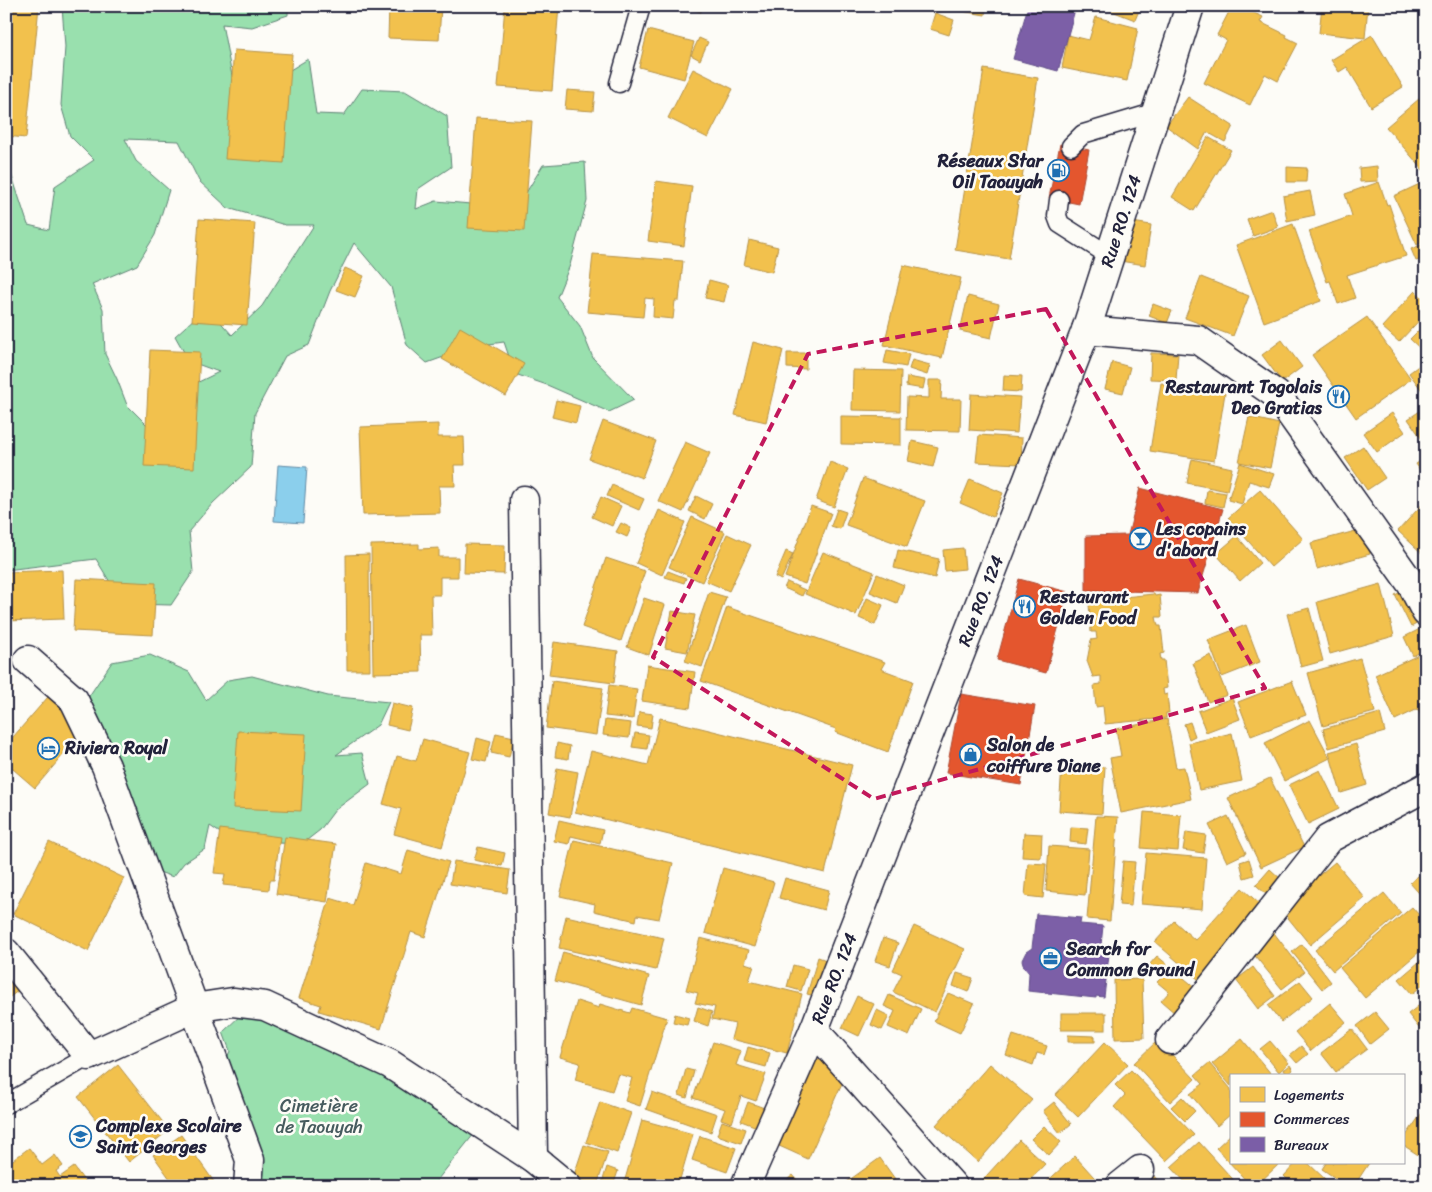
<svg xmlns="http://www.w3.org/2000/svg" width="1432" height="1192" font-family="Sriracha,sans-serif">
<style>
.green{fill:#99e0ae;stroke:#5e8174;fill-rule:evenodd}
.water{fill:#8bcfec;stroke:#618aa5}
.homes{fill:#f2c14e;stroke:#b49148}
.shops{fill:#e4572e;stroke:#aa4732}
.offices{fill:#7b5ea7;stroke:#604c87}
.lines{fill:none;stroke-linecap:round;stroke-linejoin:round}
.service-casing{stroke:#22223b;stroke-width:21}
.minor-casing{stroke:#22223b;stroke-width:31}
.tertiary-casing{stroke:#22223b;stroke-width:31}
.service{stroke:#fdfcf7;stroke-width:18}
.minor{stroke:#fdfcf7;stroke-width:28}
.tertiary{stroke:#fdfcf7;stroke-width:28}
.marked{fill:none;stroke:#c2185b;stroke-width:4;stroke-dasharray:10 6;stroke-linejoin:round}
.labels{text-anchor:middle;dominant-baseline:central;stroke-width:5;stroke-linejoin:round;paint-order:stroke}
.poi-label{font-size:18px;font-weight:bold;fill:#22223b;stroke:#fdfcf7;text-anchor:start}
.street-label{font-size:18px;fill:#22223b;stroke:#fdfcf7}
.park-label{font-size:18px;fill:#465b5e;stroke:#fdfcf7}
</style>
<rect width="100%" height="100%" fill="#fdfcf7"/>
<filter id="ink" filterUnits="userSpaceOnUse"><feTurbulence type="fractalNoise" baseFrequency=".02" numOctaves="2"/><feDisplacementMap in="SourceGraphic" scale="10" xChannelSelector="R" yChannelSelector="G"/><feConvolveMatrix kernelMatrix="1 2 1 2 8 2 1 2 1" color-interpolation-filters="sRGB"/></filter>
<g filter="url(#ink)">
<g class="green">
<path d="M62,6H288V15L252,27L222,24L232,76L239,131L264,86L308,59L316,114L344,115L362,89L405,91L447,116L451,167L418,189L416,209L436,201L482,205L510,219L543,165L585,162L587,201L570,265L557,297L580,326L593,358L634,400L609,412L547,385L515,374L504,342L474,346L427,363L407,345L391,287L354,243L330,291L309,345L285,356L255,413L251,467L213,503L189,531L193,572L171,605L127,604L119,597L96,559L6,570V158L28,225L49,230L55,186L94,160L70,136L61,105L65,47ZM125,139L179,141L199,181L228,208L285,225H314L262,306L232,335L207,307L175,336L189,361L219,372L178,392L157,435L127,405L117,379L105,354L103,309L92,284L137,265L155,235L169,190L136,161Z"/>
<polygon points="150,655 189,672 206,700 228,680 252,676 328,696 389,702 378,725 336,755 362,753 370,784 335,810 320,830 302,844 232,841 210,826 205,849 184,863 173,877 140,865 106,782 90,769 81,744 87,699 112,662"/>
<polygon points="243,1013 274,1021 390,1071 478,1129 434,1184 428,1186 258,1186 223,1067 230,1051 223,1032"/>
</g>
<polygon class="water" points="278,465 307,467 303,523 274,521"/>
<g class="homes">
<polygon points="6,6 39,6 26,138 6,136"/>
<polygon points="389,6 441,6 439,40 388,38"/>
<polygon points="505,6 559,6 552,91 498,87"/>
<polygon points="680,6 703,6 701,12"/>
<polygon points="931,6 986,6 985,15"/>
<polygon points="1099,6 1141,6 1135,20"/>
<polygon points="1232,6 1236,6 1243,10 1243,8 1263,17 1260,22 1287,35 1286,37 1298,43 1278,81 1265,74 1250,105 1204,83 1226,40 1217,35"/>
<polygon points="1322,6 1368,6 1365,38 1319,33"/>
<polygon points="935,13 954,20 949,35 930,29"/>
<polygon points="1096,17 1138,28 1127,81 1062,68 1068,35 1089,40"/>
<polygon points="648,30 694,42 684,79 639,67"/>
<polygon points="1372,35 1403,87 1371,107 1347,67 1339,72 1331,60"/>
<polygon points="699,38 708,42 700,60 691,55"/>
<polygon points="234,50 292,54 284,163 225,159"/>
<polygon points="693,69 733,89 708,138 668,118"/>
<polygon points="984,69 1038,78 1009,259 955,250"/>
<polygon points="567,90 595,92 593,111 565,109"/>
<polygon points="1426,93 1426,169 1424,171 1386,127"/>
<polygon points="1188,97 1233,126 1225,142 1207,132 1198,149 1166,126"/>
<polygon points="476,118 532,121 524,231 468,228"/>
<polygon points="1208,137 1231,150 1194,211 1172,197"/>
<polygon points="1377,166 1378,181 1360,182 1359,168"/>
<polygon points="1287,167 1307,168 1306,182 1287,182"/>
<polygon points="656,181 692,186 684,246 648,241"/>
<polygon points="1426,181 1426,240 1417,245 1394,196"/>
<polygon points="1379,182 1387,205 1389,204 1406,256 1347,275 1355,298 1338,304 1330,281 1327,282 1309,231 1352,216 1345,194"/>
<polygon points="1310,191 1315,215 1287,221 1283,196"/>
<polygon points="1272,210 1278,227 1253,236 1247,219"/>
<polygon points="199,219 255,223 247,325 192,321"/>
<polygon points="1126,221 1151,225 1145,265 1120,261"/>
<polygon points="1293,224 1321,301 1264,322 1236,245"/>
<polygon points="749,240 778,247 772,272 744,265"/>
<polygon points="1426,243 1426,258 1416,261 1411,249"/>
<polygon points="593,254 683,261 679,301 675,301 673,319 653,317 654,299 645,298 643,317 587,312"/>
<polygon points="903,265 961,278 942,358 884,345"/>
<polygon points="345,268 364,276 355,297 336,290"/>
<polygon points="1201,277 1249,296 1233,336 1185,318"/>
<polygon points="709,280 728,285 724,302 705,298"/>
<polygon points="1415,291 1426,301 1426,313 1399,342 1382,327"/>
<polygon points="968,296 999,304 991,338 960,331"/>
<polygon points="1153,304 1172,311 1167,323 1149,316"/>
<polygon points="1367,317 1411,379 1356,418 1312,355"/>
<polygon points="1426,323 1426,354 1410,339"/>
<polygon points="460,327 524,364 506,396 442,359"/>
<polygon points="1282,340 1302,367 1282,382 1262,355"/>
<polygon points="753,342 783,350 766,422 735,415"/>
<polygon points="150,350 200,352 194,468 144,466"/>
<polygon points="887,350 909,354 906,367 884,363"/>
<polygon points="787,353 806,353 806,369 787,368"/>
<polygon points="1151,353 1178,354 1176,380 1150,379"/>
<polygon points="912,360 930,365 927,375 909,369"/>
<polygon points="1425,361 1426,362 1426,396 1409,373"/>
<polygon points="1112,362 1130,367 1123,393 1105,389"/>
<polygon points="853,370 901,371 900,411 852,410"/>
<polygon points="1004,375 1022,376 1021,392 1003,391"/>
<polygon points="907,377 925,380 923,389 906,386"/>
<polygon points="929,380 942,380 941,399 961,399 960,431 906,430 907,397 929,398"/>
<polygon points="1161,383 1225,393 1214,461 1150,451"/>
<polygon points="971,394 1020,397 1017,433 969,430"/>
<polygon points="556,400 580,406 576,423 552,417"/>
<polygon points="1426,407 1426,445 1408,419"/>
<polygon points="1392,413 1405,432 1377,452 1363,433"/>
<polygon points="841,416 901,417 901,445 841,444"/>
<polygon points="1249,417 1279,424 1270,468 1239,462"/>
<polygon points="603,421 656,441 642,478 589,459"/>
<polygon points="438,424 438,437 464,437 465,465 454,465 455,486 439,486 440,513 363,515 360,427"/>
<polygon points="979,435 1022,438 1021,464 976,462"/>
<polygon points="912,441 938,447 933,467 908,461"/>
<polygon points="685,442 710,453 683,512 658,501"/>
<polygon points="1363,446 1385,478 1367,490 1345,458"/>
<polygon points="1192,459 1232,468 1227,491 1187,483"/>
<polygon points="1424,459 1426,461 1425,477 1416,464"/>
<polygon points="830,462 848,469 834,507 816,500"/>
<polygon points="1240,463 1274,474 1269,487 1249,481 1242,504 1228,500"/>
<polygon points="863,478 925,501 907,547 846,525"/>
<polygon points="970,479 1003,493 993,517 960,503"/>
<polygon points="612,485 644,499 639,510 607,496"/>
<polygon points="1207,490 1226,493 1223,507 1205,503"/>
<polygon points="1260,490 1303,539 1271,567 1228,518"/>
<polygon points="696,496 712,504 705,519 689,511"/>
<polygon points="601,497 621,506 612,526 592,517"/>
<polygon points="1426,500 1426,557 1398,531"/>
<polygon points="811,506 831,513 805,584 785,577"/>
<polygon points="837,509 846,512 840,529 831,526"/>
<polygon points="659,510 685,522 662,575 636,563"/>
<polygon points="692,517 725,532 702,582 669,567"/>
<polygon points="621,523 631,528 627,537 616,532"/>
<polygon points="1363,529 1370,554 1317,569 1311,543"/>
<polygon points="727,534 751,545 729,591 706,581"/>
<polygon points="1237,536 1260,563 1240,581 1216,554"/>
<polygon points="419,544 419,549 439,548 439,557 458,557 458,577 440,577 440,595 431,595 432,635 420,635 421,672 373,673 371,545"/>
<polygon points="465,544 505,545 504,574 464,573"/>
<polygon points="963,548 965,569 945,571 943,550"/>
<polygon points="898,550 939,559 935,578 894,568"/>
<polygon points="786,551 793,554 781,580 775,577"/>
<polygon points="823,552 874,572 856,615 805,594"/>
<polygon points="369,554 370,670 347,670 346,555"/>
<polygon points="606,558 645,571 621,641 582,627"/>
<polygon points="62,570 64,619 6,621 6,572"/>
<polygon points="668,571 686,578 684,583 665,577"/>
<polygon points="877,574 904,585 897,603 870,592"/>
<polygon points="76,579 156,583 153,635 73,631"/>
<polygon points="787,582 805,590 802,596 784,588"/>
<polygon points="1381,584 1394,636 1330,654 1317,602"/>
<polygon points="1407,589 1422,621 1411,627 1395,595"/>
<polygon points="709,592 726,597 702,667 685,661"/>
<polygon points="1154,594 1155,596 1160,595 1162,617 1156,617 1158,626 1161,626 1164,653 1160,654 1161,660 1164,660 1167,688 1163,689 1164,695 1167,694 1169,713 1166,713 1166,718 1105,724 1103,706 1096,707 1094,685 1101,684 1101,676 1093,677 1087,661 1091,640 1097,639 1096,632 1091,632 1089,604 1094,604 1093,600"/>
<polygon points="644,598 665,605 649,655 627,647"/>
<polygon points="867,598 883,605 875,625 859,618"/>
<polygon points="727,607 885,662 881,669 913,681 888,752 835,732 836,729 701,681"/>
<polygon points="1309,608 1323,661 1301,667 1287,614"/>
<polygon points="672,611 695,615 687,652 665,648"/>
<polygon points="1246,625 1260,662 1222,677 1208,640"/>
<polygon points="1426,626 1426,649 1413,656 1404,637"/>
<polygon points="554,642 618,651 614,683 549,675"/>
<polygon points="1425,652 1426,724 1425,725 1418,709 1395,720 1375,675"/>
<polygon points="1211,655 1227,695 1208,702 1193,663"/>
<polygon points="1360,658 1375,712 1323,726 1308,673"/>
<polygon points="647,665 695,672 690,708 642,701"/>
<polygon points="552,681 603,688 596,735 546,728"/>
<polygon points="1292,681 1306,715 1251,736 1238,702"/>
<polygon points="6,683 13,687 6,700"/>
<polygon points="609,685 637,689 633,719 605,716"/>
<polygon points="48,697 86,728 35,788 6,763 6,745"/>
<polygon points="1232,698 1240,719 1206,732 1198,711"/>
<polygon points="392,703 413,708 408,730 387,725"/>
<polygon points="639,712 653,714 651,728 637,726"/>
<polygon points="1380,713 1385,732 1329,748 1323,729"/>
<polygon points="660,718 852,765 825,873 575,812 591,751 648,765"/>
<polygon points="1167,719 1176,768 1184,767 1191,799 1121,813 1110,758 1121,756 1116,729"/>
<polygon points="605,720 631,723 629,738 603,735"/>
<polygon points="1310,720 1330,758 1284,781 1265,743"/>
<polygon points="1190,722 1195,736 1189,739 1184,724"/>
<polygon points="238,731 306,734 301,811 233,808"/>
<polygon points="496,733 514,737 509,757 491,753"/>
<polygon points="635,733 649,735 647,749 632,747"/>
<polygon points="1232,733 1242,781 1199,790 1189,743"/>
<polygon points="477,738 491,742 486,762 472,759"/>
<polygon points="423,739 470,752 442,847 394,834 401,809 383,804 397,756 416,761"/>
<polygon points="557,743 570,746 568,759 555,757"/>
<polygon points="1356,744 1367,785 1341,793 1329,752"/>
<polygon points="1062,765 1105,767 1102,814 1059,811"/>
<polygon points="557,768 578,772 570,817 549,813"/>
<polygon points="1320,770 1339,809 1308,824 1289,785"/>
<polygon points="1270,778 1304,847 1261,867 1228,798"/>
<polygon points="1144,812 1181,815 1178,851 1141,848"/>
<polygon points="1096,816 1118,817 1110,921 1087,919"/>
<polygon points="1228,816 1246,853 1227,862 1209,825"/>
<polygon points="559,820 603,830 600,843 571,836 569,844 554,841"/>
<polygon points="1071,827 1088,828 1086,844 1070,842"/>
<polygon points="220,829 280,837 274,880 270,880 269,890 223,885 225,874 214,873"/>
<polygon points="1186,832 1206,835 1203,853 1183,850"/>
<polygon points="1024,833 1042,834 1041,858 1022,857"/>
<polygon points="285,837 336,844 327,902 276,894"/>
<polygon points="574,840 673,863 659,919 637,915 636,921 594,911 595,904 560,896"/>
<polygon points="49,842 124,878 88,951 13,914"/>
<polygon points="1049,846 1089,849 1085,895 1046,891"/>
<polygon points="478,847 505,853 502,866 474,860"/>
<polygon points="408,850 449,862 425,937 411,932 381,1029 319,1011 321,1005 299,998 330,898 353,905 366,863 401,874"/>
<polygon points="1146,853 1206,858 1202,909 1141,904"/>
<polygon points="1249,859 1254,875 1244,878 1240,862"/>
<polygon points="454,861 510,870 507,893 450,884"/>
<polygon points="1123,861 1135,862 1131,906 1119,905"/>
<polygon points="1335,862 1365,898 1310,945 1280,908"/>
<polygon points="1028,863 1046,864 1043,898 1025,896"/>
<polygon points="723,868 774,882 755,947 705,933"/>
<polygon points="1270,869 1282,880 1268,896 1256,885"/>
<polygon points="1426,869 1426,901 1410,883"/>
<polygon points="785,878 829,890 824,910 779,898"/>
<polygon points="1242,888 1264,908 1199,980 1155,942 1174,921 1195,940"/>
<polygon points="1384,893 1401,913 1333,971 1315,950"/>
<polygon points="1412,907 1426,923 1426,946 1365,998 1340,968"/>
<polygon points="566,916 664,938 656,970 559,948"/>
<polygon points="914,926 965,949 935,1012 893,992 902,974 893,970"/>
<polygon points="1274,933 1304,972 1282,989 1251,951"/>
<polygon points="700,938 749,950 745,963 754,966 749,981 802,994 787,1053 731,1039 735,1024 712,1019 715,1007 695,1003 698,993 686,990"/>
<polygon points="883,938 898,943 890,966 875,961"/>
<polygon points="1302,944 1331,982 1322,989 1292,952"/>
<polygon points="563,952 649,976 641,1005 555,981"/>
<polygon points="1157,956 1196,988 1176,1014 1161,1001 1169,992 1157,982 1163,976 1149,965"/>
<polygon points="1426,956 1426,982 1412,994 1399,979"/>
<polygon points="818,957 829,961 819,997 807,994"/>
<polygon points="793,965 808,969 801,991 787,987"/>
<polygon points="1253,967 1275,996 1258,1009 1236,980"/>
<polygon points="957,973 973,978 968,992 953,986"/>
<polygon points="6,974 19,990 6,1000"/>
<polygon points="1142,979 1144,1038 1115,1039 1114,980"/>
<polygon points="1300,981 1313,997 1281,1022 1268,1005"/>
<polygon points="948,993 974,1004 960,1033 934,1021"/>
<polygon points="889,995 921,1009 909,1036 888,1027 895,1011 884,1006"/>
<polygon points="857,996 874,1004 859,1036 842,1028"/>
<polygon points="1426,1000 1426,1037 1408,1014"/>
<polygon points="577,1001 599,1008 600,1004 630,1013 632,1008 667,1018 640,1106 625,1101 632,1078 618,1074 612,1091 575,1080 580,1063 560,1057"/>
<polygon points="1330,1003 1346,1022 1311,1051 1295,1032"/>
<polygon points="698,1007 712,1012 708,1026 694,1021"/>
<polygon points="877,1010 889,1016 882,1030 871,1025"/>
<polygon points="1375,1012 1389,1029 1370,1044 1357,1026"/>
<rect x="1061" y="1013" width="45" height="17"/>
<polygon points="675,1014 689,1018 687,1025 673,1022"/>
<polygon points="1352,1029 1367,1049 1336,1072 1321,1053"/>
<polygon points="1013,1035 1047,1046 1044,1055 1037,1053 1033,1065 1006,1055"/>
<polygon points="1068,1035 1095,1036 1095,1042 1068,1042"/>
<polygon points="1242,1039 1272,1075 1231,1076 1231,1086 1212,1064"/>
<polygon points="1158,1040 1195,1079 1170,1102 1134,1063"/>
<polygon points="1270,1041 1289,1063 1279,1072 1260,1049"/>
<polygon points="713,1042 741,1051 736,1065 766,1074 756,1101 741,1096 732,1123 721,1119 725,1109 693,1098"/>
<polygon points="1105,1042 1128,1064 1078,1117 1055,1095"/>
<polygon points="1301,1046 1308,1054 1297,1063 1290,1055"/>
<polygon points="748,1047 770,1053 766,1067 744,1061"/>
<polygon points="817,1059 847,1072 808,1159 777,1145"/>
<polygon points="1209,1063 1231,1089 1231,1114 1217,1126 1190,1094 1203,1084 1195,1075"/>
<polygon points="990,1064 1032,1100 978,1162 936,1125"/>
<polygon points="118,1065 169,1130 129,1162 78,1097"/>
<polygon points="1290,1065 1293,1070 1287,1075 1284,1070"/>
<polygon points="686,1069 694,1071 687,1098 679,1095"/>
<polygon points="1131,1070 1194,1135 1166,1161 1114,1107 1125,1095 1115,1085"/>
<polygon points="652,1092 717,1114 711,1132 646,1109"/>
<polygon points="1182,1097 1195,1111 1185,1121 1171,1107"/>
<polygon points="600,1102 631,1113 617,1153 586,1142"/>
<polygon points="748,1102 767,1109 760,1128 741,1121"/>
<polygon points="1054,1102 1071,1124 1060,1133 1043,1111"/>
<polygon points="1426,1107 1426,1160 1403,1145 1403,1140"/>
<polygon points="642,1120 693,1134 678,1186 633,1186 624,1183"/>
<polygon points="722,1121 746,1129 741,1143 717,1135"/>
<polygon points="1044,1126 1061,1142 1049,1155 1031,1139"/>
<polygon points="1231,1134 1231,1163 1280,1163 1256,1186 1251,1186 1216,1148"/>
<polygon points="181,1135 217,1186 160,1186 170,1179 153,1155"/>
<polygon points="700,1136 736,1148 727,1172 692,1160"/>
<polygon points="1019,1140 1045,1164 1024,1186 977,1186"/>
<polygon points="1199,1142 1239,1186 1189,1186 1171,1167"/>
<polygon points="584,1145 608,1152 597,1185 573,1178"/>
<polygon points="29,1148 42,1165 55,1155 63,1166 56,1171 60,1177 74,1167 88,1186 6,1186 6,1165"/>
<polygon points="1075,1156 1102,1186 1042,1186"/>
<polygon points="880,1158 900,1186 841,1186"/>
<polygon points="1296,1163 1308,1163 1326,1180 1321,1186 1290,1186 1292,1184 1284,1176"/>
<polygon points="1326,1163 1369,1163 1354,1186 1347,1186 1322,1169"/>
<polygon points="607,1167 618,1171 613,1186 601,1186"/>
<polygon points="1150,1172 1163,1186 1135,1186"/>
<polygon points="793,1175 802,1186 780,1186"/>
</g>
<g class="shops">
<polygon points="1060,144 1089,150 1079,204 1049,198"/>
<polygon points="1140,488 1223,509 1198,593 1086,590 1086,536 1128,535"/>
<polygon points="1019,579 1068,592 1046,673 997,660"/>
<polygon points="961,694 1035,706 1021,785 946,773"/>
</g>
<g class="offices">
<polygon points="1028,6 1076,6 1058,71 1013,59"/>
<polygon points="1036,914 1081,918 1080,924 1103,926 1101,945 1110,946 1104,997 1096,996 1096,998 1028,991 1029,973 1024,967 1022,960 1026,952 1032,948"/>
</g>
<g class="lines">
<defs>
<g id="service">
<polyline points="619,83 641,6"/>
<polyline points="1071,146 1083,134 1156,112"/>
<polyline points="1059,200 1057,216 1060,224 1110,256"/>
<polyline points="6,1104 89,1056"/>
</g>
<g id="minor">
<polyline points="1086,330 1198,340 1277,395 1412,585 1426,612"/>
<polyline points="524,500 533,1158"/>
<polyline points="28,660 74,700 106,766 250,1160 248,1186"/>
<polyline points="6,953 89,1056 194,1008 233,1002 265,1006 390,1064 533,1158 567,1186"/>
<polyline points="814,1030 953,1186"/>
<polyline points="1170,1040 1328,839 1426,787"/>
<polyline points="1120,1186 1140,1170"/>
</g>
<g id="tertiary">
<path id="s1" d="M745,1186L814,1030L1086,330L1190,6"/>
</g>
</defs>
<use href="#service" class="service-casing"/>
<use href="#minor" class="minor-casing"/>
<use href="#tertiary" class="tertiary-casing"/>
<use href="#service" class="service"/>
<use href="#minor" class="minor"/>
<use href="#tertiary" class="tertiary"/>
</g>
</g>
<path class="marked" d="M1046,309L1265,688L874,799L653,657L808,354Z"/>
<defs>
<symbol id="fuel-ring" viewBox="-11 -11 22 22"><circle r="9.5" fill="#fdfcf7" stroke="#1f6fb2" stroke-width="1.5"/><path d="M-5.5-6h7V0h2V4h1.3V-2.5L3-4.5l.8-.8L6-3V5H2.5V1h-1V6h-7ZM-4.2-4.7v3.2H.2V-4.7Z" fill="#1f6fb2"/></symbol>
<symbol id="restaurant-ring" viewBox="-11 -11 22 22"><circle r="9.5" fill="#fdfcf7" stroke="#1f6fb2" stroke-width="1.5"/><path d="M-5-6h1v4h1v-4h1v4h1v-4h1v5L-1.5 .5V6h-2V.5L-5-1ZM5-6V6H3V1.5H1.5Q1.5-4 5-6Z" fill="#1f6fb2"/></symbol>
<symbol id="bar-ring" viewBox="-11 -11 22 22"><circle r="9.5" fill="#fdfcf7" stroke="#1f6fb2" stroke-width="1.5"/><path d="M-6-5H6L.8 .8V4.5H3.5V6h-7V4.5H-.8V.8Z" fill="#1f6fb2"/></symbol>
<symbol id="hotel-ring" viewBox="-11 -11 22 22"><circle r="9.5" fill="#fdfcf7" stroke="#1f6fb2" stroke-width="1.5"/><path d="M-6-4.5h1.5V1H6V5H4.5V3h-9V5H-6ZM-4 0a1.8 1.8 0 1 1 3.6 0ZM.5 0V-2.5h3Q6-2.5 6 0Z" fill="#1f6fb2"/></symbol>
<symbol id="shop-ring" viewBox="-11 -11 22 22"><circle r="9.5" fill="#fdfcf7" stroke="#1f6fb2" stroke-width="1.5"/><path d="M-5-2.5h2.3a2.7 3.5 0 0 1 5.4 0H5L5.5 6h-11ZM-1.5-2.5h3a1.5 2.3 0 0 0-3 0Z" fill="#1f6fb2"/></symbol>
<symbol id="office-ring" viewBox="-11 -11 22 22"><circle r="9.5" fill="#fdfcf7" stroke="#1f6fb2" stroke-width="1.5"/><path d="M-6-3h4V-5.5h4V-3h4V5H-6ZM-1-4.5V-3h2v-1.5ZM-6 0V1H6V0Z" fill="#1f6fb2"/></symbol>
<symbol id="school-ring" viewBox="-11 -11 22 22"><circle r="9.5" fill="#fdfcf7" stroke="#1f6fb2" stroke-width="1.5"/><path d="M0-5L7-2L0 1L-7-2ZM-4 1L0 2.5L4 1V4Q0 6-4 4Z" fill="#1f6fb2"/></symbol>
</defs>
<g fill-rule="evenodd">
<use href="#fuel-ring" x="1046" y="158" width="25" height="25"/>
<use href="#restaurant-ring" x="1326" y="384" width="25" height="25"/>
<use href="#bar-ring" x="1128" y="526" width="25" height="25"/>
<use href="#restaurant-ring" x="1012" y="594" width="25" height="25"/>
<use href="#hotel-ring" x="36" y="736" width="25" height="25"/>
<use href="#shop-ring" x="958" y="742" width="25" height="25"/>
<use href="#office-ring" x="1038" y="946" width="25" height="25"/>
<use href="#school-ring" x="68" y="1124" width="25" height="25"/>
</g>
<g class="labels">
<g class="poi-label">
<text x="1043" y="161" text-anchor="end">Réseaux Star<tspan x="1043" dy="21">Oil Taouyah</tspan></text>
<text x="1322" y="387" text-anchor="end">Restaurant Togolais<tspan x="1322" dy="21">Deo Gratias</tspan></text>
<text x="1156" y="529">Les copains<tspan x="1156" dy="21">d'abord</tspan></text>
<text x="1040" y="597">Restaurant<tspan x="1040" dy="21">Golden Food</tspan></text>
<text x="987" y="745">Salon de<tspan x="987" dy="21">coiffure Diane</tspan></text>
<text x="65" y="748">Riviera Royal</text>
<text x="1066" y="949">Search for<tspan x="1066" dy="21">Common Ground</tspan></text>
<text x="96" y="1126">Complexe Scolaire<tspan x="96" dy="21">Saint Georges</tspan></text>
</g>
<g class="street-label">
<text stroke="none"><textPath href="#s1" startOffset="1036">Rue RO. 124</textPath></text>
<text stroke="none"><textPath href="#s1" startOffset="631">Rue RO. 124</textPath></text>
<text stroke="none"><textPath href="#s1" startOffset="226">Rue RO. 124</textPath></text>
</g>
<g class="park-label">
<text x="319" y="1106">Cimetière<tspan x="319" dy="21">de Taouyah</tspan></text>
</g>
</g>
<rect width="1432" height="1192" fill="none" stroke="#fdfcf7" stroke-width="25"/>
<rect x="12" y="12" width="1407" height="1167" fill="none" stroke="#22223b" stroke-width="2" filter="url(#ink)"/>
<rect x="1230" y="1074" width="175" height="90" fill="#fdfcf7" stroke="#a5a5ac"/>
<rect x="1240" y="1087" width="25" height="15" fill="#f2c14e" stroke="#a5a5ac"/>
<text x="1274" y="1100" font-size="15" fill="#22223b">Logements</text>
<rect x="1240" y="1112" width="25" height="15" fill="#e4572e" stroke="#a5a5ac"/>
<text x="1274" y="1124" font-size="15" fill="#22223b">Commerces</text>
<rect x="1240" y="1137" width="25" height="15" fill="#7b5ea7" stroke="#a5a5ac"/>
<text x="1274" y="1150" font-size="15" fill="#22223b">Bureaux</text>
</svg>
